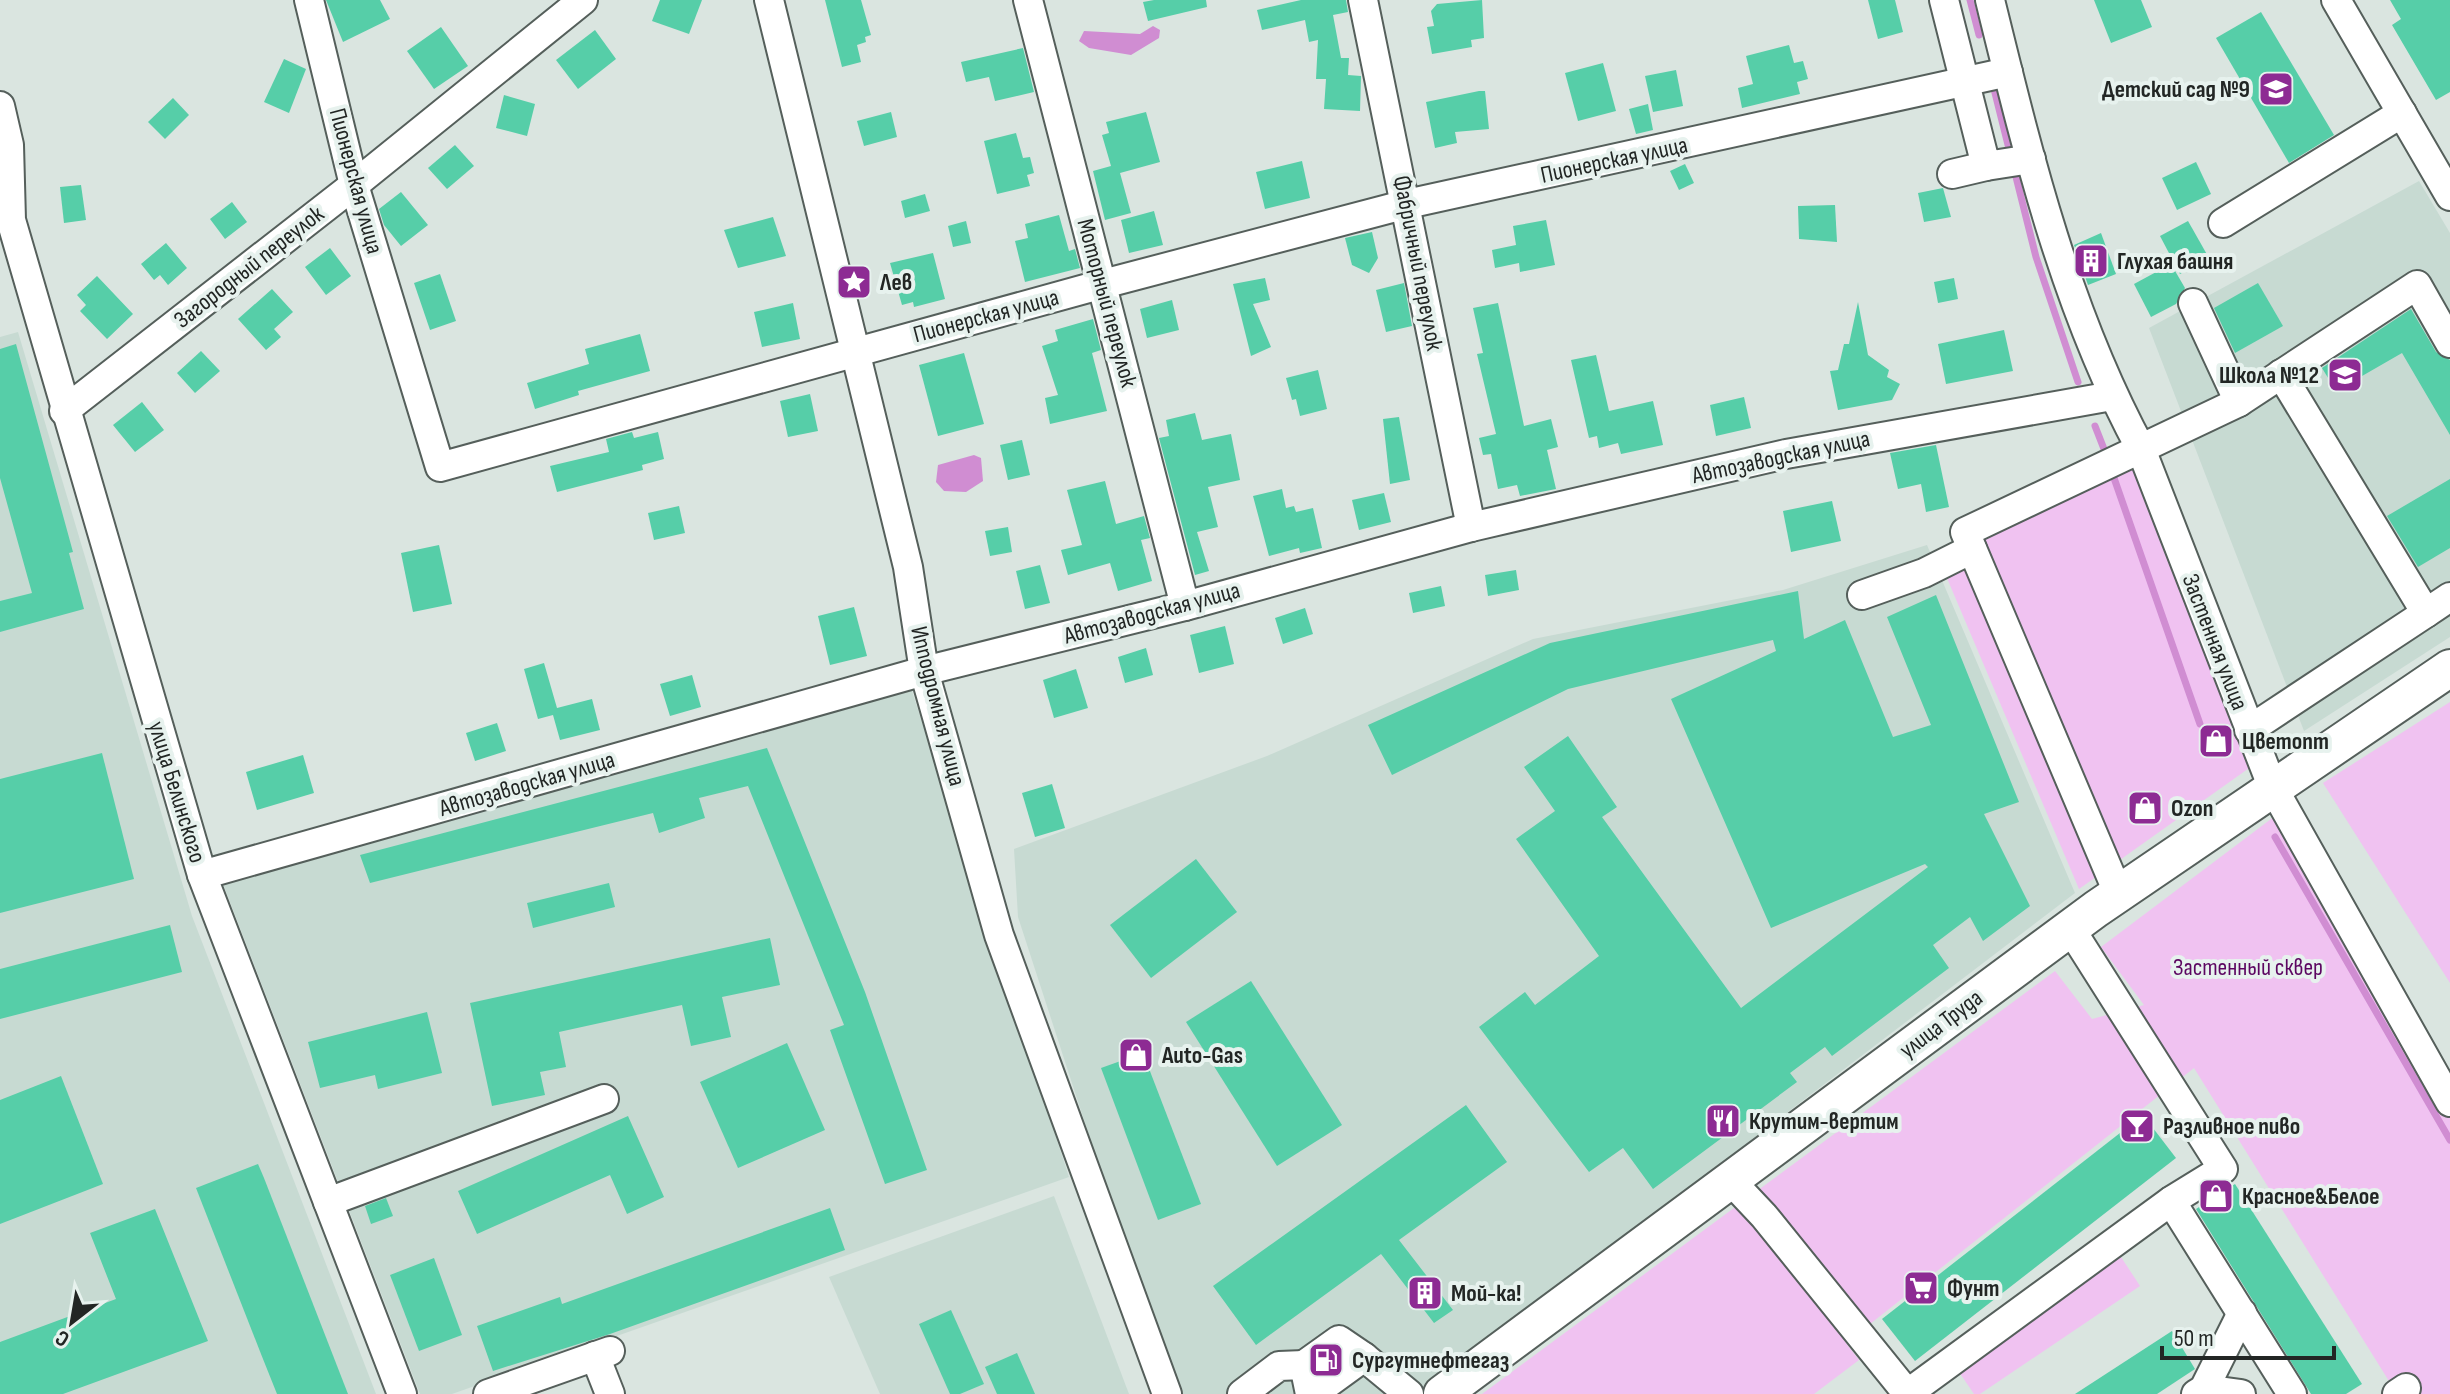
<svg xmlns="http://www.w3.org/2000/svg" width="2450" height="1394" font-family="'Sofia Sans Condensed',sans-serif">
<style>
.built{fill:#c7dad2}
.green{fill:#f0c2f1}
.water{fill:#d08dd2}
.lines{fill:none;stroke-linecap:round;stroke-linejoin:round}
.stream{stroke:#d08dd2;stroke-width:7}
.building{fill:#56cea8}
.minor-casing{stroke:#555f5b;stroke-width:32}
.major-casing{stroke:#555f5b;stroke-width:40}
.minor{stroke:#fff;stroke-width:28}
.major{stroke:#fff;stroke-width:36}
.labels{text-anchor:middle;dominant-baseline:central;stroke-width:8;stroke-linejoin:round;paint-order:stroke}
.poi-label{font-size:24px;font-weight:bold;fill:#222624;stroke:#e7f2ee;text-anchor:start}
.street-label{font-size:24px;fill:#222624;stroke:#e7f2ee}
.park-label{font-size:24px;fill:#5c0661;stroke:#e7f2ee}
</style>
<rect width="100%" height="100%" fill="#dae5e0"/>
<g class="built">
<polygon points="2419,181 2450,233 2450,637 2304,731 2149,328"/>
<polygon points="18,332 192,916 376,1394 0,1394 0,337"/>
<polygon points="1927,545 2075,893 1418,1394 1182,1394 1123,1240 1018,917 1014,849 1267,756 1533,639 1783,590"/>
<polygon points="911,688 1069,1177 452,1394 420,1394 223,884"/>
<polygon points="1054,1196 1129,1394 880,1394 829,1277"/>
</g>
<g class="green">
<polygon points="2132,468 2252,766 2079,889 1938,557"/>
<polygon points="2450,702 2450,983 2323,783"/>
<polygon points="2279,813 2450,1110 2450,1394 2397,1394 2194,1068 1846,1343 1859,1360 1814,1394 1482,1394 2055,971 2092,1019 2144,1005 2101,947"/>
<polygon points="2121,1257 2140,1286 1980,1394 1974,1394 1957,1369"/>
</g>
<g class="water">
<polygon points="1153,26 1160,30 1159,38 1131,55 1089,48 1079,41 1084,31 1140,34"/>
<polygon points="974,455 981,458 983,481 966,492 944,491 936,482 938,465"/>
</g>
<g class="lines">
<g class="stream">
<polyline points="1970,0 1979,35"/>
<polyline points="1992,81 2011,157"/>
<polyline points="2014,169 2036,257 2078,382"/>
<polyline points="2095,426 2104,449"/>
<polyline points="2114,478 2200,724"/>
<polyline points="2275,837 2450,1140"/>
</g>
</g>
<g class="building">
<polygon points="326,0 380,0 390,19 343,42"/>
<polygon points="660,0 702,0 689,34 652,21"/>
<polygon points="825,0 861,0 871,35 865,37 866,42 857,45 861,62 842,67"/>
<polygon points="1154,0 1206,0 1207,7 1148,21 1143,2"/>
<polygon points="1301,0 1346,0 1348,12 1333,15 1341,58 1349,58 1348,75 1361,76 1360,111 1324,109 1326,79 1316,79 1318,40 1309,42 1305,20 1262,30 1257,10"/>
<polygon points="1482,0 1484,38 1471,40 1472,47 1432,54 1427,27 1434,26 1431,11 1437,4"/>
<polygon points="1868,0 1895,0 1903,32 1878,39"/>
<polygon points="2094,0 2141,0 2152,27 2111,43"/>
<polygon points="2390,0 2450,0 2450,92 2436,100 2392,25 2401,19"/>
<polygon points="2261,12 2334,135 2289,163 2216,38"/>
<polygon points="441,27 468,66 434,89 407,51"/>
<polygon points="595,30 616,59 578,89 556,60"/>
<polygon points="1789,45 1794,63 1803,61 1808,79 1797,82 1800,94 1742,108 1738,88 1753,84 1746,56"/>
<polygon points="1023,48 1034,92 995,101 989,77 966,82 961,62"/>
<polygon points="284,59 306,69 289,113 264,102"/>
<polygon points="1603,63 1616,111 1578,121 1565,73"/>
<polygon points="1676,70 1683,106 1653,112 1645,76"/>
<polygon points="1479,91 1485,91 1489,129 1455,132 1457,143 1435,148 1426,102"/>
<polygon points="504,95 535,104 527,136 496,128"/>
<polygon points="173,98 189,115 165,139 148,122"/>
<polygon points="1648,104 1653,130 1636,134 1629,109"/>
<polygon points="891,112 897,137 864,146 857,121"/>
<polygon points="1146,112 1160,162 1120,173 1131,213 1105,220 1093,171 1111,166 1102,135 1109,133 1106,122"/>
<polygon points="1016,133 1023,158 1030,157 1034,173 1027,175 1030,186 997,194 984,141"/>
<polygon points="455,145 474,166 447,189 428,168"/>
<polygon points="1302,161 1310,198 1265,209 1256,172"/>
<polygon points="2196,162 2211,194 2177,210 2162,178"/>
<polygon points="1685,164 1694,183 1679,190 1670,171"/>
<polygon points="81,185 86,220 64,223 60,187"/>
<polygon points="1943,188 1951,217 1924,222 1918,193"/>
<polygon points="401,192 428,225 401,246 384,225 379,209"/>
<polygon points="925,194 930,211 905,218 901,201"/>
<polygon points="232,202 247,222 225,239 210,219"/>
<polygon points="1835,205 1837,242 1799,239 1798,206"/>
<polygon points="1154,211 1163,245 1129,253 1121,220"/>
<polygon points="1059,215 1069,251 1075,249 1080,268 1025,282 1015,241 1028,238 1025,224"/>
<polygon points="773,217 786,256 738,268 724,230"/>
<polygon points="1546,220 1555,265 1520,272 1519,263 1495,268 1492,250 1516,245 1513,226"/>
<polygon points="966,221 971,243 953,247 948,226"/>
<polygon points="2188,221 2209,258 2180,274 2160,236"/>
<polygon points="1372,232 1378,258 1369,273 1352,265 1345,238"/>
<polygon points="2101,233 2116,274 2088,285 2074,245"/>
<polygon points="166,243 187,268 168,285 160,275 154,280 141,264"/>
<polygon points="330,248 351,276 326,295 305,267"/>
<polygon points="933,253 945,299 914,307 913,302 902,305 890,263"/>
<polygon points="2171,264 2185,288 2176,304 2151,317 2134,284"/>
<polygon points="440,274 456,321 430,330 414,283"/>
<polygon points="97,276 133,314 107,339 80,311 86,305 77,295"/>
<polygon points="1265,278 1270,300 1253,304 1271,347 1251,356 1233,284"/>
<polygon points="1954,278 1958,299 1938,303 1934,282"/>
<polygon points="1404,283 1412,326 1386,332 1376,290"/>
<polygon points="2258,283 2283,326 2235,353 2214,308"/>
<polygon points="272,289 293,312 274,329 281,337 266,350 238,319"/>
<polygon points="1172,300 1179,330 1147,338 1140,309"/>
<polygon points="1858,302 1868,355 1889,370 1887,377 1900,384 1892,400 1838,410 1830,371 1838,370 1844,344 1849,344"/>
<polygon points="793,303 800,339 762,347 754,312"/>
<polygon points="1498,303 1524,426 1551,419 1558,447 1547,450 1556,489 1520,496 1517,485 1498,489 1491,454 1483,455 1479,438 1496,434 1477,354 1483,353 1473,308"/>
<polygon points="2411,309 2436,352 2450,360 2450,435 2402,353 2336,391 2322,368"/>
<polygon points="1093,319 1101,350 1092,353 1107,411 1050,424 1045,398 1058,395 1042,346 1058,341 1055,330"/>
<polygon points="2004,330 2013,371 1946,384 1938,344"/>
<polygon points="640,334 650,371 578,391 579,395 535,409 527,383 589,364 585,349"/>
<polygon points="16,344 73,552 69,553 84,609 0,632 0,601 32,593 0,478 0,349"/>
<polygon points="201,351 220,371 195,393 177,373"/>
<polygon points="964,353 984,424 938,436 919,365"/>
<polygon points="1596,355 1609,411 1653,401 1663,445 1621,454 1618,443 1599,448 1597,436 1589,438 1571,360"/>
<polygon points="1318,370 1327,409 1300,416 1296,399 1292,400 1286,378"/>
<polygon points="810,394 818,431 788,437 780,401"/>
<polygon points="1744,397 1751,428 1716,436 1710,405"/>
<polygon points="142,402 164,430 135,452 113,425"/>
<polygon points="1195,413 1202,440 1231,434 1240,480 1208,487 1218,527 1197,532 1209,571 1195,575 1159,438 1169,436 1166,420"/>
<polygon points="1399,417 1410,480 1390,484 1383,419"/>
<polygon points="632,432 634,438 658,432 664,459 642,465 643,470 557,492 550,466 609,452 606,439"/>
<polygon points="1022,440 1030,475 1008,480 1000,445"/>
<polygon points="1936,445 1949,507 1926,512 1921,484 1898,489 1890,453"/>
<polygon points="2450,479 2450,548 2418,567 2387,516"/>
<polygon points="1105,481 1116,524 1144,516 1150,538 1141,540 1152,581 1118,591 1110,563 1068,575 1061,550 1082,545 1067,490"/>
<polygon points="1282,489 1286,508 1294,506 1296,512 1313,508 1322,548 1300,553 1299,548 1269,556 1253,496"/>
<polygon points="1384,493 1391,522 1359,530 1352,500"/>
<polygon points="1832,501 1841,541 1791,552 1783,511"/>
<polygon points="679,506 685,533 654,540 648,513"/>
<polygon points="1008,527 1012,552 990,556 985,531"/>
<polygon points="439,545 452,604 413,612 401,553"/>
<polygon points="1040,565 1050,603 1025,609 1016,571"/>
<polygon points="1516,570 1519,590 1488,596 1485,575"/>
<polygon points="1441,586 1445,606 1413,613 1409,593"/>
<polygon points="1798,591 1804,639 1845,620 1893,737 1931,725 1887,617 1936,595 2019,802 1984,814 2030,906 1983,941 1970,917 1933,945 1949,968 1832,1056 1825,1047 1790,1073 1797,1082 1653,1189 1623,1148 1589,1172 1479,1027 1525,992 1535,1005 1599,956 1516,839 1555,811 1524,767 1568,736 1617,807 1602,817 1741,1008 1928,867 1925,864 1771,928 1671,699 1776,651 1773,640 1568,689 1392,775 1368,725 1550,643"/>
<polygon points="854,607 867,656 830,665 818,616"/>
<polygon points="1305,608 1313,634 1283,644 1275,618"/>
<polygon points="1225,626 1234,664 1199,673 1190,635"/>
<polygon points="1146,648 1153,675 1125,683 1118,657"/>
<polygon points="544,663 557,708 592,699 600,730 560,740 553,715 538,719 524,669"/>
<polygon points="1076,669 1088,708 1054,718 1043,680"/>
<polygon points="692,675 701,707 670,716 660,684"/>
<polygon points="497,723 506,751 475,761 466,733"/>
<polygon points="767,748 865,992 927,1170 885,1184 830,1030 844,1025 748,786 699,798 705,818 659,833 653,813 370,883 360,855"/>
<polygon points="102,753 134,879 0,913 0,779"/>
<polygon points="303,755 314,793 257,810 246,772"/>
<polygon points="1052,784 1065,828 1035,837 1022,793"/>
<polygon points="1196,859 1237,912 1151,978 1110,925"/>
<polygon points="609,883 615,907 533,928 527,903"/>
<polygon points="170,925 182,972 0,1019 0,969"/>
<polygon points="770,938 780,985 722,997 731,1037 691,1046 682,1005 559,1032 566,1067 540,1072 545,1095 492,1106 470,1003"/>
<polygon points="1251,981 1342,1125 1277,1166 1186,1022"/>
<polygon points="427,1012 442,1073 378,1089 375,1075 320,1088 308,1042"/>
<polygon points="787,1043 825,1130 738,1168 700,1082"/>
<polygon points="1143,1053 1201,1204 1158,1220 1101,1068"/>
<polygon points="61,1076 103,1184 0,1224 0,1100"/>
<polygon points="1466,1105 1507,1162 1399,1240 1453,1310 1434,1323 1381,1254 1256,1345 1213,1286"/>
<polygon points="2143,1115 2176,1158 1915,1361 1882,1319"/>
<polygon points="628,1116 664,1197 627,1214 610,1175 477,1234 458,1191"/>
<polygon points="258,1164 264,1178 348,1394 277,1394 261,1354 196,1188"/>
<polygon points="2235,1184 2362,1384 2346,1394 2311,1394 2196,1209"/>
<polygon points="386,1198 393,1216 371,1224 365,1206"/>
<polygon points="830,1208 845,1250 610,1334 493,1371 477,1326 560,1297 562,1304"/>
<polygon points="155,1209 208,1341 63,1394 0,1394 0,1342 116,1299 90,1233"/>
<polygon points="434,1258 462,1335 419,1351 390,1275"/>
<polygon points="951,1310 984,1384 960,1394 950,1394 919,1324"/>
<polygon points="2172,1331 2195,1369 2157,1394 2075,1394"/>
<polygon points="1017,1353 1035,1394 997,1394 985,1367"/>
</g>
<g class="lines">
<defs>
<g id="minor">
<polyline points="309,0 354,185 440,467 1103,284 1407,204 2008,72"/>
<polyline points="769,0 908,567 924,671 999,935 1167,1394"/>
<polyline points="1028,0 1185,606"/>
<polyline points="1363,0 1471,527"/>
<polyline points="1944,0 1986,166 2031,159"/>
<path d="M1990,0C2028,154 2065,309 2141,449L2272,786L2450,1102"/>
<polyline points="2336,0 2450,196"/>
<polyline points="0,106 9,145 11,220 202,875 402,1394"/>
<polyline points="1952,174 1986,166"/>
<polyline points="2223,223 2402,113"/>
<polyline points="2193,303 2239,402"/>
<polyline points="64,411 354,185 583,0"/>
<polyline points="1862,595 1924,573 1972,549"/>
<polyline points="2426,613 2450,597"/>
<polyline points="2249,730 2426,613 2281,374"/>
<polyline points="202,875 924,671 1185,606 1471,527 1786,454 2112,396"/>
<polyline points="2119,895 1965,532 2239,402 2417,285 2450,343"/>
<polyline points="1732,1182 1764,1216 1907,1393"/>
<polyline points="2171,1201 2292,1394"/>
<polyline points="328,1202 604,1099"/>
<polyline points="595,1356 610,1394"/>
<polyline points="2204,1389 2241,1394"/>
<polyline points="488,1394 610,1351"/>
<polyline points="1242,1394 1279,1366 1304,1365"/>
<polyline points="1310,1394 1304,1365 1339,1340 1364,1357"/>
<polyline points="1313,1394 1364,1357 1409,1394"/>
<polyline points="1907,1394 2171,1201 2223,1169 2070,928"/>
<polyline points="2196,1394 2204,1389 2242,1313"/>
<polyline points="2397,1394 2406,1388"/>
</g>
<polyline id="major" points="1442,1394 2096,909 2450,668"/>
</defs>
<use href="#minor" class="minor-casing"/>
<use href="#major" class="major-casing"/>
<use href="#minor" class="minor"/>
<use href="#major" class="major"/>
</g>
<defs>
<symbol id="school-square" viewBox="-11 -11 22 22"><rect x="-9" y="-9" width="18" height="18" rx="4" fill="#8d2b93" stroke="#e7f2ee"/><path d="M0-5L7-2L0 1L-7-2ZM-4 1L0 2.5L4 1V4Q0 6-4 4Z" fill="#fff"/></symbol>
<symbol id="building-square" viewBox="-11 -11 22 22"><rect x="-9" y="-9" width="18" height="18" rx="4" fill="#8d2b93" stroke="#e7f2ee"/><path d="M-4-6H4V6H1V3H-1V6H-4ZM-2.5-4.3h1.7v1.8h-1.7ZM.8-4.3h1.7v1.8H.8ZM-2.5-1h1.7V.8h-1.7ZM.8-1h1.7V.8H.8Z" fill="#fff"/></symbol>
<symbol id="sight-square" viewBox="-11 -11 22 22"><rect x="-9" y="-9" width="18" height="18" rx="4" fill="#8d2b93" stroke="#e7f2ee"/><path d="M0-6L1.8-2.2L6-1.7L2.9 1.2L3.7 5.4L0 3.3L-3.7 5.4L-2.9 1.2L-6-1.7L-1.8-2.2Z" fill="#fff"/></symbol>
<symbol id="shop-square" viewBox="-11 -11 22 22"><rect x="-9" y="-9" width="18" height="18" rx="4" fill="#8d2b93" stroke="#e7f2ee"/><path d="M-5-2.5h2.3a2.7 3.5 0 0 1 5.4 0H5L5.5 6h-11ZM-1.5-2.5h3a1.5 2.3 0 0 0-3 0Z" fill="#fff"/></symbol>
<symbol id="restaurant-square" viewBox="-11 -11 22 22"><rect x="-9" y="-9" width="18" height="18" rx="4" fill="#8d2b93" stroke="#e7f2ee"/><path d="M-5-6h1v4h1v-4h1v4h1v-4h1v5L-1.5 .5V6h-2V.5L-5-1ZM5-6V6H3V1.5H1.5Q1.5-4 5-6Z" fill="#fff"/></symbol>
<symbol id="bar-square" viewBox="-11 -11 22 22"><rect x="-9" y="-9" width="18" height="18" rx="4" fill="#8d2b93" stroke="#e7f2ee"/><path d="M-6-5H6L.8 .8V4.5H3.5V6h-7V4.5H-.8V.8Z" fill="#fff"/></symbol>
<symbol id="supermarket-square" viewBox="-11 -11 22 22"><rect x="-9" y="-9" width="18" height="18" rx="4" fill="#8d2b93" stroke="#e7f2ee"/><path d="M-6-5.5h2.5l.6 2H6L4.5 2H-2.5L-4.4-4H-6ZM-1.5 3.2a1.3 1.3 0 1 0 .1 0ZM3 3.2a1.3 1.3 0 1 0 .1 0Z" fill="#fff"/></symbol>
<symbol id="fuel-square" viewBox="-11 -11 22 22"><rect x="-9" y="-9" width="18" height="18" rx="4" fill="#8d2b93" stroke="#e7f2ee"/><path d="M-5.5-6h7V0h2V4h1.3V-2.5L3-4.5l.8-.8L6-3V5H2.5V1h-1V6h-7ZM-4.2-4.7v3.2H.2V-4.7Z" fill="#fff"/></symbol>
</defs>
<g fill-rule="evenodd">
<use href="#school-square" x="2256" y="69" width="40" height="40"/>
<use href="#building-square" x="2071" y="241" width="40" height="40"/>
<use href="#sight-square" x="834" y="262" width="40" height="40"/>
<use href="#school-square" x="2325" y="355" width="40" height="40"/>
<use href="#shop-square" x="2196" y="721" width="40" height="40"/>
<use href="#shop-square" x="2125" y="788" width="40" height="40"/>
<use href="#shop-square" x="1116" y="1035" width="40" height="40"/>
<use href="#restaurant-square" x="1703" y="1101" width="40" height="40"/>
<use href="#bar-square" x="2117" y="1106" width="40" height="40"/>
<use href="#shop-square" x="2196" y="1176" width="40" height="40"/>
<use href="#supermarket-square" x="1901" y="1268" width="40" height="40"/>
<use href="#building-square" x="1405" y="1273" width="40" height="40"/>
<use href="#fuel-square" x="1306" y="1340" width="40" height="40"/>
</g>
<g class="labels">
<g class="poi-label">
<text x="2250" y="89" text-anchor="end">Детский сад №9</text>
<text x="2117" y="261">Глухая башня</text>
<text x="880" y="282">Лев</text>
<text x="2319" y="375" text-anchor="end">Школа №12</text>
<text x="2242" y="741">Цветопт</text>
<text x="2171" y="808">Ozon</text>
<text x="1162" y="1055">Auto-Gas</text>
<text x="1749" y="1121">Крутим-вертим</text>
<text x="2163" y="1126">Разливное пиво</text>
<text x="2242" y="1196">Красное&amp;Белое</text>
<text x="1947" y="1288">Фунт</text>
<text x="1451" y="1293">Мой-ка!</text>
<text x="1352" y="1360">Сургутнефтегаз</text>
</g>
<g class="street-label">
<text transform="translate(1614 160) rotate(-12)">Пионерская улица</text>
<text transform="translate(356 181) rotate(75)">Пионерская улица</text>
<text transform="translate(1418 263) rotate(79)">Фабричный переулок</text>
<text transform="translate(249 267) rotate(-38)">Загородный переулок</text>
<text transform="translate(1107 303) rotate(75)">Моторный переулок</text>
<text transform="translate(986 316) rotate(-15)">Пионерская улица</text>
<text transform="translate(1781 457) rotate(-12)">Автозаводская улица</text>
<text transform="translate(1152 613) rotate(-15)">Автозаводская улица</text>
<text transform="translate(2215 642) rotate(69)">Застенная улица</text>
<text transform="translate(938 706) rotate(76)">Ипподромная улица</text>
<text transform="translate(527 784) rotate(-16)">Автозаводская улица</text>
<text transform="translate(177 792) rotate(73)">улица Белинского</text>
<text transform="translate(1941 1024) rotate(-37)">улица Труда</text>
</g>
<g class="park-label">
<text x="2248" y="967">Застенный сквер</text>
</g>
</g>
<g transform="translate(72 1322) rotate(211)" stroke="#e7f2ee" stroke-width="6" paint-order="stroke">
<path d="M0-6L14 30L0 20L-14 30Z" fill="#222624"/>
<text y="-12" font-size="22" font-weight="bold" text-anchor="middle" fill="#222624">С</text>
</g>
<path d="M2162 1346v12h172v-12" fill="none" stroke="#222624" stroke-width="4"/>
<text x="2174" y="1346" font-size="24" fill="#222624" stroke="#e7f2ee" stroke-width="6" paint-order="stroke">50 m</text>
</svg>
